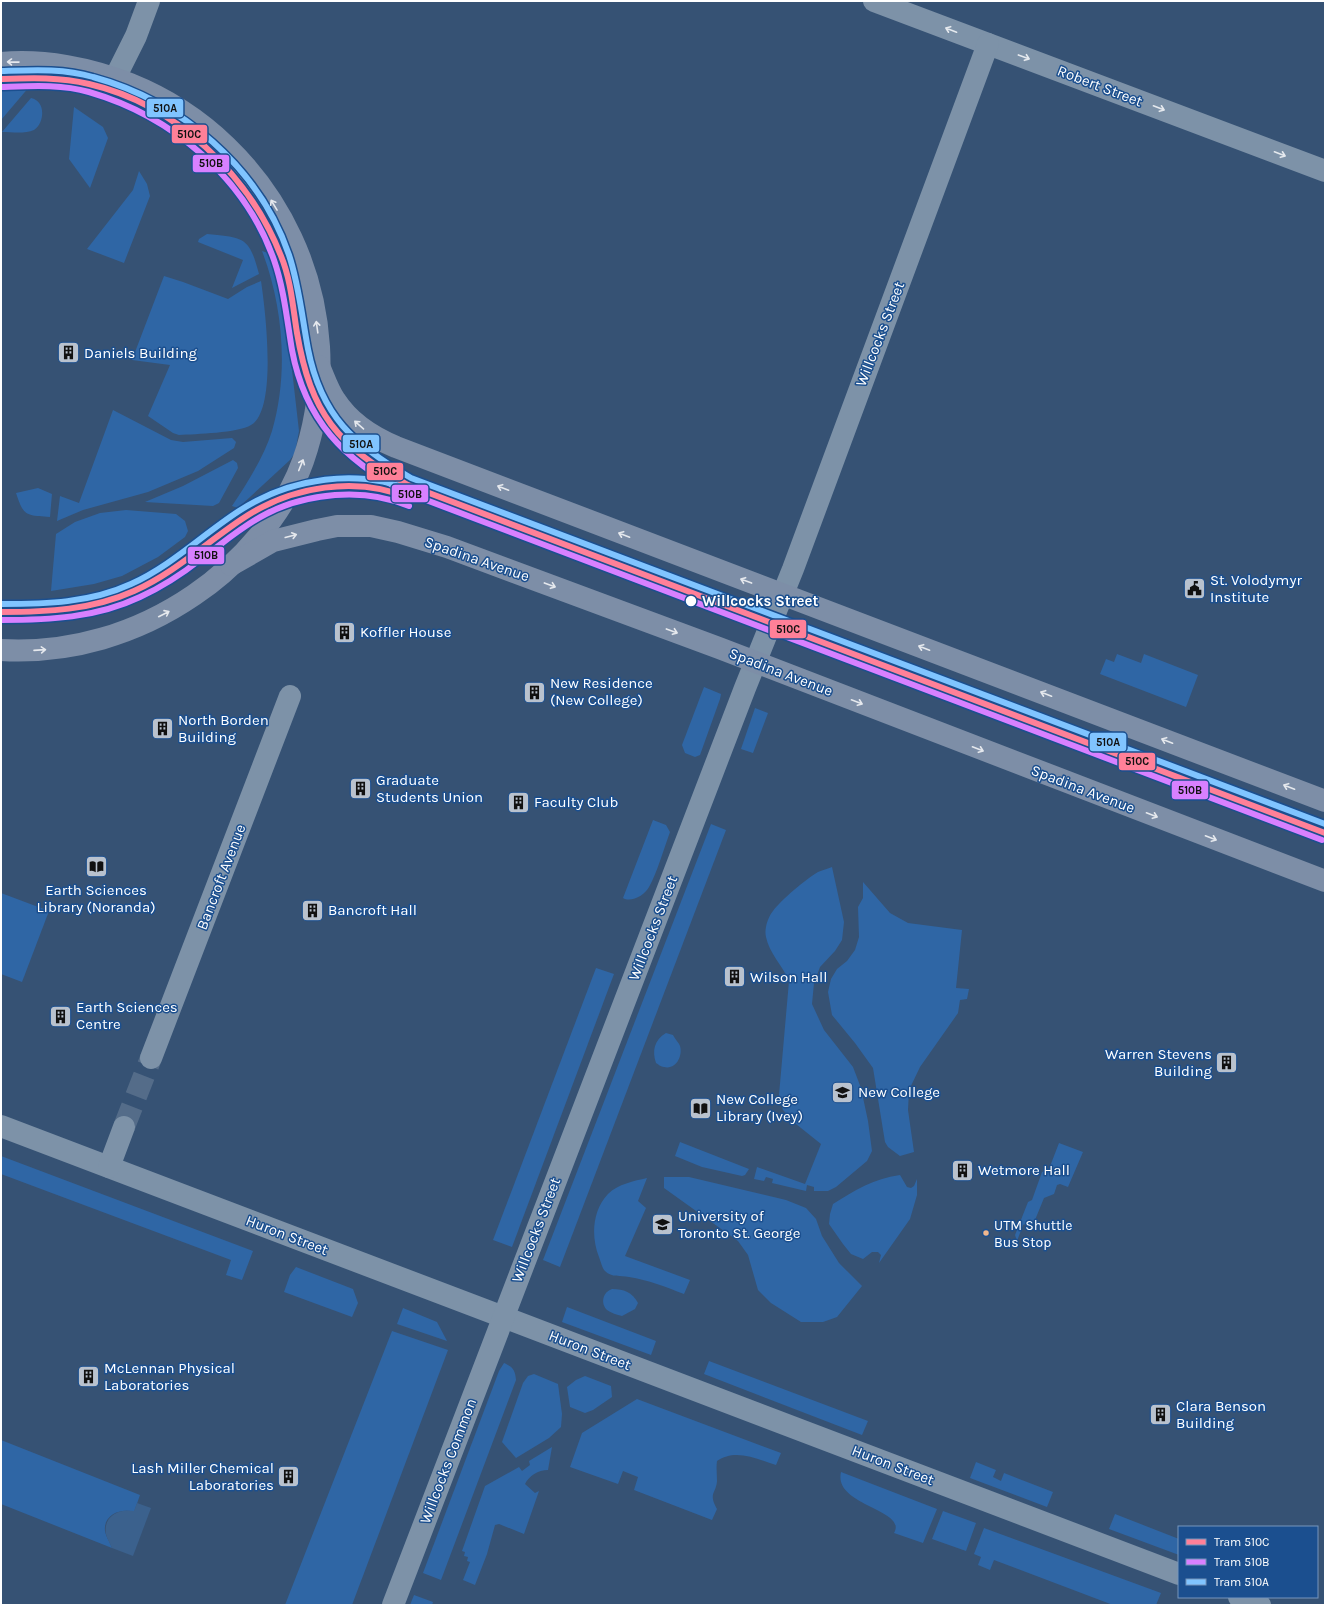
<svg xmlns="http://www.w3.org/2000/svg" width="1326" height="1606" font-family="Karla,sans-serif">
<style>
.green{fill:#2f66a5}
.water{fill:#3b618d}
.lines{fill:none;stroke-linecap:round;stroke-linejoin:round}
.street-tunnel{stroke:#546c89;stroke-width:22;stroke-dasharray:22 11;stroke-linecap:butt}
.street{stroke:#7d92a8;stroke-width:22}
.primary{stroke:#7d8ea7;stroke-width:22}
.tram-1-casing{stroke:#1b4f8f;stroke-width:9}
.tram-2-casing{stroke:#1b4f8f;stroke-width:9}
.tram-3-casing{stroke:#1b4f8f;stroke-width:9}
.tram-1{stroke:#ff8098;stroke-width:6}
.tram-2{stroke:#d880ff;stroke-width:6}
.tram-3{stroke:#80c4ff;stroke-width:6}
.oneway{stroke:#e5e9ee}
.oneway2{stroke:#e5e8ed}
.stop-dot{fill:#fff;stroke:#1b4f8f;stroke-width:1.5}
.bus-dot{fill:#f1b78d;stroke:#1b4f8f;stroke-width:1.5}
.labels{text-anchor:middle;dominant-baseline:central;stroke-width:3;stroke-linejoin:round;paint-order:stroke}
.bus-label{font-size:14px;fill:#fff;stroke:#1b4f8f;text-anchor:start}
.street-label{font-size:15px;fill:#fff;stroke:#1b4f8f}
.poi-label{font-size:15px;fill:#fff;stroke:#1b4f8f;text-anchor:start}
.stop-label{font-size:15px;font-weight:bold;fill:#fff;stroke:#1b4f8f;text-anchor:start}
.line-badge{stroke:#1b4f8f;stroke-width:1.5}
.pale-badge-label{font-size:11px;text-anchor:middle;font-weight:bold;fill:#111}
</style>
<rect width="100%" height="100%" fill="#365274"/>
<g class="green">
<polygon points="22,85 30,86 1,120 1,87"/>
<path d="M31,98C46,101 45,123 34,130C25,134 12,132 2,132Z"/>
<polygon points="74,107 103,127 108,138 90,188 69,159"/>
<polygon points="139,171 147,184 150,196 124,263 87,249 133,190"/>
<path d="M207,234C244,238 249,236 259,274L232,288L243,260L198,242L199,239Z"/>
<path d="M262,251L271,254L284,300L299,431L295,453L290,460L238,508L232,506C247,483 264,457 272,431C289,373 283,306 262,251Z"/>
<path d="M164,276L183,282L228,299L247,287L261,281C265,307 278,410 251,425C238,433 196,434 179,435L173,433L148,416L170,365L132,360Z"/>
<polygon points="113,410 171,440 183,442 232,438 236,442 234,448 198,471 148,492 83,510 57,521 60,496 79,503"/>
<polygon points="233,460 237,463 238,468 219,503 213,506 145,502 183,486"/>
<path d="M38,488L52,494L50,517C26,515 24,517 16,493Z"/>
<polygon points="126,510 176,514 185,521 188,531 185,537 158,557 122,576 94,584 51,591 56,534 75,522 100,513"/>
<polygon points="1117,654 1141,663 1144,654 1198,675 1186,707 1100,674 1106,659 1114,662"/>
<polygon points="704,687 721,694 720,699 700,755 695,757 685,753 682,745"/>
<polygon points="755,708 768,713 753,753 741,749"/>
<path d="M653,820L666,825L670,832C664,848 657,873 649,887C645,895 631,903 623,898Z"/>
<polygon points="711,824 726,830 560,1267 543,1260"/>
<path d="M832,867L844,922L842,940L835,951L820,967L814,983L812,1004L824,1030L853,1067L861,1088L868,1121L872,1151L867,1161L836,1187L828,1191H814V1187L807,1185L806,1191L772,1183L773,1179L766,1177L764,1181L754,1179L757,1167L805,1184L821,1144L796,1124L783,1110L779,1095L789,981C783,966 769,953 766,937C764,929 768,917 773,911C781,900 806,879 818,872C822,870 828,869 832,867Z"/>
<polygon points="863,882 890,913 908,923 962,930 956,988 969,989 967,999 960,1000 958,1013 920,1067 909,1090 908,1110 914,1152 900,1156 888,1147 885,1142 873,1068 855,1043 832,1015 828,992 831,979 837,969 847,961 855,950 859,937 858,907 863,898"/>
<polygon points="1,893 49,911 22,982 1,974"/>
<polygon points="596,968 614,974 512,1247 493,1240"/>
<path d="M666,1033L673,1035C675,1039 679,1043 680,1046C683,1056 676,1070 664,1067C661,1067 658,1064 656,1063C652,1051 654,1040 666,1033Z"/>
<polygon points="680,1142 749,1169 745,1175 742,1176 702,1167 675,1156"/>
<polygon points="1059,1143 1083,1152 1068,1187 1060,1184 1057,1185 1054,1194 1044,1198 1035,1220 1023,1225 1017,1241 1015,1235 1028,1202 1032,1200 1042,1172 1049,1169"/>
<polygon points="1,1156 253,1251 242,1280 226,1275 231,1260 1,1174"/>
<path d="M900,1175L907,1187L911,1188L914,1186L917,1179V1195L910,1219L879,1263L881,1255L878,1252H872L863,1259L851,1254L843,1244L829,1224L830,1214L833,1204C855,1190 873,1179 900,1175Z"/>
<polygon points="664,1177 689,1177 786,1200 806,1208 816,1219 822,1236 839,1263 862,1286 837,1317 823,1322 801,1322 771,1303 758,1290 748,1255 738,1241 664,1188"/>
<path d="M647,1178L638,1201L646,1208L625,1256L690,1280L684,1294C666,1287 648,1280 629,1277C620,1275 612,1278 605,1271C602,1268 601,1262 599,1257C591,1237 592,1211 608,1194C618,1184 634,1181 647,1178Z"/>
<polygon points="296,1267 353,1289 358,1303 352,1317 284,1292 290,1275"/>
<path d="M612,1289C624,1289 632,1292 638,1303L635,1309L622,1316C617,1315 611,1313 607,1310C600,1303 603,1292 612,1289Z"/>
<polygon points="567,1307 656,1341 651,1355 562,1322"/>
<polygon points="403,1308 437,1322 447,1341 397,1324"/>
<polygon points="392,1331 448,1350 352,1605 285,1605"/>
<polygon points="709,1361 868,1421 862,1435 704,1374"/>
<path d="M504,1363C513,1367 515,1370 516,1380L441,1580L423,1573L499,1371Z"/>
<polygon points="534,1374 558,1384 562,1414 561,1427 549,1438 516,1458 502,1442 523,1383 528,1376"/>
<polygon points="585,1376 611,1386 612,1397 593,1410 585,1413 570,1407 567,1387 576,1380"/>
<path d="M637,1399L781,1453L776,1465C757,1459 735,1448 717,1461C716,1468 717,1474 717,1481C716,1494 708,1493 717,1509L712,1520L634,1490L638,1477L623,1471L618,1484L570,1467L582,1433Z"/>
<path d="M1,1440L140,1495L134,1512C122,1508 103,1514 105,1531C106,1537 110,1542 112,1548L1,1504Z"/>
<path d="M552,1447L548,1470C538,1470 529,1476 525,1484L535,1493L539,1491L524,1534L499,1524L495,1525L487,1554L475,1585L463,1580L470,1562L467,1561L468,1557L464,1556L465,1552L462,1551L485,1486L519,1467L522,1471L530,1465L529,1461Z"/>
<polygon points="976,1462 996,1470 993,1477 1001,1481 1004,1473 1053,1492 1047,1507 970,1478"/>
<path d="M841,1472L937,1509L923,1543L894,1533C908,1509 833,1506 841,1472Z"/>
<polygon points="943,1511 976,1523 966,1551 932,1539"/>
<polygon points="1115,1514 1179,1539 1179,1555 1109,1529"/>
<polygon points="984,1528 1161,1593 1156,1605 1113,1605 994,1560 990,1570 978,1565 981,1557 974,1554"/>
<polygon points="414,1595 433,1602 432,1605 410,1605"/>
</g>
<path class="water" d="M137,1503L151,1508L133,1556L112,1548C110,1543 107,1539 106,1534C103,1516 119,1508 134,1511Z"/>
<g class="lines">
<polyline class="street-tunnel" points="124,1127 151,1058"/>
<g class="street">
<polyline points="874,1 1325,171"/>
<polyline points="115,78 136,36 149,1"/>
<polyline points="151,1058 290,696"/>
<polyline points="1,1126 1179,1574"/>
<polyline points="109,1167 124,1127"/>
<polyline points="1239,1597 1260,1605"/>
<polyline points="393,1605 745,688 793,569 988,44"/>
</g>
<g class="primary">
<path d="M1,63C44,59 90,68 130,84C277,143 356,310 303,461C284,514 240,564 194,595C137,634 70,654 1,650"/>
<path d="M319,366C324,377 328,390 335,400C349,422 372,437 396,447L1325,801"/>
<polyline points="231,565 273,541 317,530 337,526 371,526 398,532 447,547 719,648 1325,881"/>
</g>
<defs>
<g id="tram-1">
<path d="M1,79C32,78 59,77 89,84C176,104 249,175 281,256C291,280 293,308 297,333C311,414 337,445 408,485L1325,833"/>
<path d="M1,612C47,612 92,610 134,591C174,573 206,543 242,519C291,486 357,475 412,499"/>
</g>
<g id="tram-2">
<path d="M1,87C31,86 61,84 89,92C172,116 245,178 274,260C284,289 287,320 292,350C305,420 344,460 405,492L1322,840"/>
<path d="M1,620C49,620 96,618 140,597C162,587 182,574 201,559C222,544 242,526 266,514C287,503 311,497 335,495C361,493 385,496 409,506"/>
</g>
<g id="tram-3">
<path d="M1,71C32,70 63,68 93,77C181,101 259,167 289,255C299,285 302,317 308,349C321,416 354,445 411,478L1325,824"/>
<path d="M1,604C46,604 90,603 131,584C171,566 202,535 239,511C290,478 359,467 415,492"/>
</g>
</defs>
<use href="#tram-1" class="tram-1-casing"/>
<use href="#tram-2" class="tram-2-casing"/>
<use href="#tram-3" class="tram-3-casing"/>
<use href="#tram-1" class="tram-1"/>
<use href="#tram-2" class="tram-2"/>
<use href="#tram-3" class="tram-3"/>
</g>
<defs><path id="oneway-shaft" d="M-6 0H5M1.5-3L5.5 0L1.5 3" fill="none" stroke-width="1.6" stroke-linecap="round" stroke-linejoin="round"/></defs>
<g class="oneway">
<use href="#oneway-shaft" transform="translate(951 30) rotate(-159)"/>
<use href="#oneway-shaft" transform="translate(1024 57) rotate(20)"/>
<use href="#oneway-shaft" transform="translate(1159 108) rotate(21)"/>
<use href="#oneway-shaft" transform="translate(1280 154) rotate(21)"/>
</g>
<g class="oneway2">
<use href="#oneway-shaft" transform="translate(13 62) rotate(-179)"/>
<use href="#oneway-shaft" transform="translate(274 205) rotate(-121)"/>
<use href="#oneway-shaft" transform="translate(317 327) rotate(-98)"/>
<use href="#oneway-shaft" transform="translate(359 425) rotate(-139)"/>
<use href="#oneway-shaft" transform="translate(301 465) rotate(-68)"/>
<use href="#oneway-shaft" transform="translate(503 488) rotate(-159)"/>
<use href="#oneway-shaft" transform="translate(624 535) rotate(-159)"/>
<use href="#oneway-shaft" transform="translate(291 536) rotate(-15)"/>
<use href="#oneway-shaft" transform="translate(746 581) rotate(-160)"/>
<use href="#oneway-shaft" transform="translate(550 585) rotate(20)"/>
<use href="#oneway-shaft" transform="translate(164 614) rotate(-27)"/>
<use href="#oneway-shaft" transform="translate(672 631) rotate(20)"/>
<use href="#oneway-shaft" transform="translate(924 648) rotate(-159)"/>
<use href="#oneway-shaft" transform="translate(40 650) rotate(-4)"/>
<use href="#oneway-shaft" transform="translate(1046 694) rotate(-159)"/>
<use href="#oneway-shaft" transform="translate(857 702) rotate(21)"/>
<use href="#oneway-shaft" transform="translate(1167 741) rotate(-159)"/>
<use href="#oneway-shaft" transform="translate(978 749) rotate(21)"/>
<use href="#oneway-shaft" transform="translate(1289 787) rotate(-159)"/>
<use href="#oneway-shaft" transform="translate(1152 815) rotate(21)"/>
<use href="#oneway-shaft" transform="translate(1211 838) rotate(21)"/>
</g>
<defs>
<symbol id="building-square" viewBox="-11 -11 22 22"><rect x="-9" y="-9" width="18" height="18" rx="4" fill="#b9c2ce" stroke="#1b4f8f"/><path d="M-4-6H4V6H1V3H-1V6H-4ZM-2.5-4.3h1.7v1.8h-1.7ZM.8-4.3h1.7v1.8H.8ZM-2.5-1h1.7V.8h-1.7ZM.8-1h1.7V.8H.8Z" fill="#111"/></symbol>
<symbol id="civic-square" viewBox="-11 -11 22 22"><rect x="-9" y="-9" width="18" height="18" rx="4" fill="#b9c2ce" stroke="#1b4f8f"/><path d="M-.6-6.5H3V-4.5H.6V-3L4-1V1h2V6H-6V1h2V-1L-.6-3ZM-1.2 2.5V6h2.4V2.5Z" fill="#111"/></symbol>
<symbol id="library-square" viewBox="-11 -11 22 22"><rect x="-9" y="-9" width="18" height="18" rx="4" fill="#b9c2ce" stroke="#1b4f8f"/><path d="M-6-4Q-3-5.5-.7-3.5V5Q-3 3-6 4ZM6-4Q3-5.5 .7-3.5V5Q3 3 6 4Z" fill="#111"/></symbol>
<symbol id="university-square" viewBox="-11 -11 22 22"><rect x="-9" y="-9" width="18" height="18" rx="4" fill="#b9c2ce" stroke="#1b4f8f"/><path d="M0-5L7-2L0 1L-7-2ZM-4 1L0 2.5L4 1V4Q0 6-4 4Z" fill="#111"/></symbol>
</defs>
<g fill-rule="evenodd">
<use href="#building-square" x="56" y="340" width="25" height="25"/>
<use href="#civic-square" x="1182" y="576" width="25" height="25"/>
<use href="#building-square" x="332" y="620" width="25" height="25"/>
<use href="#building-square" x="522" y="680" width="25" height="25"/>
<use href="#building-square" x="150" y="716" width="25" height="25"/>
<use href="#building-square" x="348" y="776" width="25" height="25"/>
<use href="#building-square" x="506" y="790" width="25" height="25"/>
<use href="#library-square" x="84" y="854" width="25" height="25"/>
<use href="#building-square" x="300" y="898" width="25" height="25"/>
<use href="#building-square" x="722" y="964" width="25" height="25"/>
<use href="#building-square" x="48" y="1004" width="25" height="25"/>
<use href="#building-square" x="1214" y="1050" width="25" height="25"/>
<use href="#university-square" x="830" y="1080" width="25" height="25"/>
<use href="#library-square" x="688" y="1096" width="25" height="25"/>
<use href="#building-square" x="950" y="1158" width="25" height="25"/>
<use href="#university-square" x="650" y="1212" width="25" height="25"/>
<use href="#building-square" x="76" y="1364" width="25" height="25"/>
<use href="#building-square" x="1148" y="1402" width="25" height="25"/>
<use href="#building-square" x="276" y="1464" width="25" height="25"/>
</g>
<circle class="stop-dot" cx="691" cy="601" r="6"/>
<circle class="bus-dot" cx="986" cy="1233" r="3.5"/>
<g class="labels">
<g class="bus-label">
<text x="994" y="1225">UTM Shuttle<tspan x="994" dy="17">Bus Stop</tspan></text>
</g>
<g class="street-label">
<text transform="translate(1100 86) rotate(21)">Robert Street</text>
<text transform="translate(880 334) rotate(-69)">Willcocks Street</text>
<text transform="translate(477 559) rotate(19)">Spadina Avenue</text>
<text transform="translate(781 672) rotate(21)">Spadina Avenue</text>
<text transform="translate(1083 789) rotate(21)">Spadina Avenue</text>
<text transform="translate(221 877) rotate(-69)">Bancroft Avenue</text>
<text transform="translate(653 928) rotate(-69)">Willcocks Street</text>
<text transform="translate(536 1230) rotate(-69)">Willcocks Street</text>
<text transform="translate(287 1235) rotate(21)">Huron Street</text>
<text transform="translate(590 1350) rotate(21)">Huron Street</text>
<text transform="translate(448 1461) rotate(-69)">Willcocks Common</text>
<text transform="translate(893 1465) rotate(21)">Huron Street</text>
</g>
<g class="poi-label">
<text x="84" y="353">Daniels Building</text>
<text x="1210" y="580">St. Volodymyr<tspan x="1210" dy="17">Institute</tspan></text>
<text x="360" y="632">Koffler House</text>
<text x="550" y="683">New Residence<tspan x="550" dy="17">(New College)</tspan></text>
<text x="178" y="720">North Borden<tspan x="178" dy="17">Building</tspan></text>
<text x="376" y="780">Graduate<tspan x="376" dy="17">Students Union</tspan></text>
<text x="534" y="802">Faculty Club</text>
<text x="96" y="890" text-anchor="middle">Earth Sciences<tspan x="96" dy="17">Library (Noranda)</tspan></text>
<text x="328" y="910">Bancroft Hall</text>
<text x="750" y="977">Wilson Hall</text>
<text x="76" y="1007">Earth Sciences<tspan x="76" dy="17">Centre</tspan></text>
<text x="1212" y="1054" text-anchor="end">Warren Stevens<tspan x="1212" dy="17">Building</tspan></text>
<text x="858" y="1092">New College</text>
<text x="716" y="1099">New College<tspan x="716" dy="17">Library (Ivey)</tspan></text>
<text x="978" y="1170">Wetmore Hall</text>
<text x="678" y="1216">University of<tspan x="678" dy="17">Toronto St. George</tspan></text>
<text x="104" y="1368">McLennan Physical<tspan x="104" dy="17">Laboratories</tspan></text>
<text x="1176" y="1406">Clara Benson<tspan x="1176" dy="17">Building</tspan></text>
<text x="274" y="1468" text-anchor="end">Lash Miller Chemical<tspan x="274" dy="17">Laboratories</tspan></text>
</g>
<g class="stop-label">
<text x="702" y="601">Willcocks Street</text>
</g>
</g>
<g class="line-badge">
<rect x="146" y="98" width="38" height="20" rx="4" fill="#80c4ff"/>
<rect x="171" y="124" width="37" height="20" rx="4" fill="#ff8098"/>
<rect x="192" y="154" width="38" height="19" rx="4" fill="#d880ff"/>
<rect x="342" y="434" width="38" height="19" rx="4" fill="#80c4ff"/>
<rect x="366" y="462" width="38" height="19" rx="4" fill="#ff8098"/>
<rect x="391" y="484" width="38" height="19" rx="4" fill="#d880ff"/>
<rect x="187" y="546" width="38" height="19" rx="4" fill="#d880ff"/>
<rect x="769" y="619" width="38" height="20" rx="4" fill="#ff8098"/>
<rect x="1089" y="732" width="38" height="20" rx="4" fill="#80c4ff"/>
<rect x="1118" y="752" width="38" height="19" rx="4" fill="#ff8098"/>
<rect x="1171" y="780" width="38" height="20" rx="4" fill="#d880ff"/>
</g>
<g class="pale-badge-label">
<text x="165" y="112">510A</text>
<text x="189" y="138">510C</text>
<text x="211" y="167">510B</text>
<text x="361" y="448">510A</text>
<text x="385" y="475">510C</text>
<text x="410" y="498">510B</text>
<text x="206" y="559">510B</text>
<text x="788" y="633">510C</text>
<text x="1108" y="746">510A</text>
<text x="1137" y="765">510C</text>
<text x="1190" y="794">510B</text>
</g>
<rect width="1326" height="1606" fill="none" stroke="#ffffff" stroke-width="4"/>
<rect x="1178" y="1526" width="140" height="72" fill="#1b4f8f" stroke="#7695bc"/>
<rect x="1186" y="1539" width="20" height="6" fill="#ff8098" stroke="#7695bc"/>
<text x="1214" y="1546" font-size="12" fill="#ffffff">Tram 510C</text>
<rect x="1186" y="1559" width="20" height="6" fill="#d880ff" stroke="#7695bc"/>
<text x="1214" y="1566" font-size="12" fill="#ffffff">Tram 510B</text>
<rect x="1186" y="1579" width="20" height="6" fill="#80c4ff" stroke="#7695bc"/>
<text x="1214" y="1586" font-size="12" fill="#ffffff">Tram 510A</text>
</svg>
